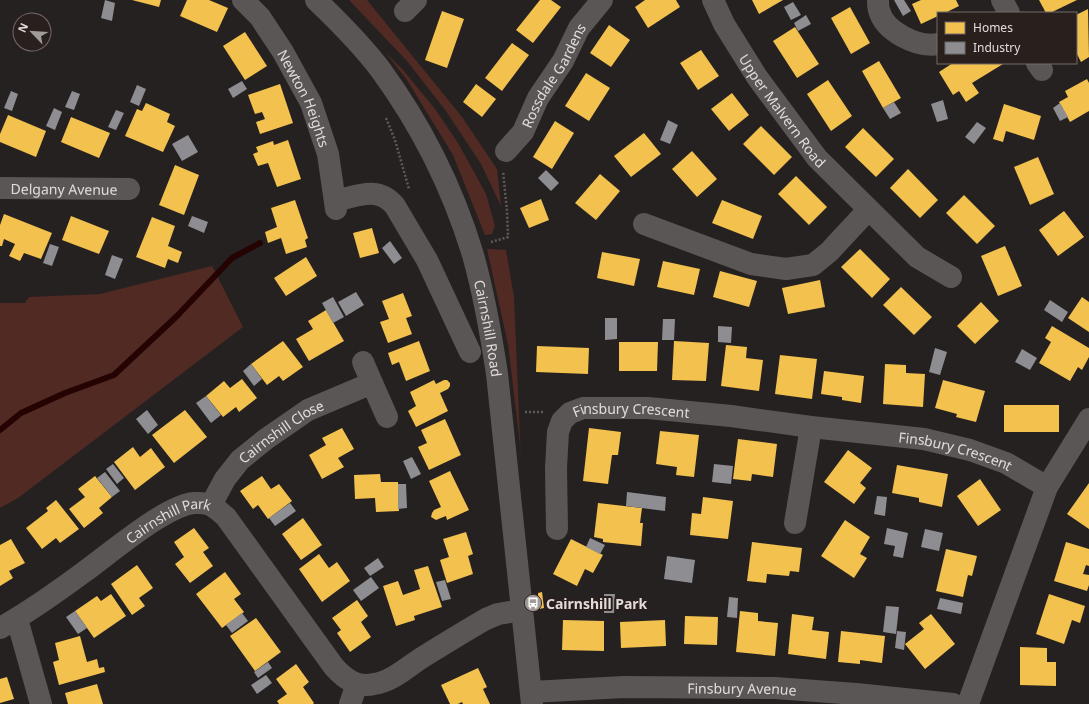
<svg xmlns="http://www.w3.org/2000/svg" width="1089" height="704" font-family="'Noto Sans',sans-serif">
<style>
.green{fill:#512a23}
.homes{fill:#f2c14e}
.industry{fill:#8d8d92}
.lines{fill:none;stroke-linecap:round;stroke-linejoin:round}
.stream{stroke:#260303;stroke-width:6}
.path{stroke:#5e5b5b;stroke-width:2.5;stroke-dasharray:2 2;stroke-linecap:butt}
.minor{stroke:#5a5655;stroke-width:22}
.labels{text-anchor:middle;dominant-baseline:central;stroke-width:4;stroke-linejoin:round;paint-order:stroke}
.street-label{font-size:14px;fill:#e2dbda;stroke:#29201e}
.poi-label{font-size:14px;font-weight:bold;fill:#e2dbda;stroke:#29201e;text-anchor:start}
</style>
<rect width="100%" height="100%" fill="#262121"/>
<g class="green">
<polygon points="349,0 367,0 462,117 497,169 501,206 481,164 446,111 407,61"/>
<polygon points="386,53 403,70 435,109 458,143 486,194 495,226 492,234 485,235 453,155 407,80"/>
<polygon points="487,249 506,250 514,297 522,487 520,444 508,344"/>
<polygon points="212,266 243,327 18,498 0,508 0,303 25,303 29,297 100,294"/>
</g>
<g class="homes">
<polygon points="132,0 161,0 159,7"/>
<polygon points="187,0 209,0 228,8 217,32 180,16"/>
<polygon points="540,0 551,0 561,7 533,43 516,30"/>
<polygon points="645,0 676,0 680,7 648,28 635,7"/>
<polygon points="752,0 783,0 759,14"/>
<polygon points="921,0 956,0 959,6 945,13 938,13 938,16 921,24 912,4"/>
<polygon points="1039,0 1077,0 1050,13 1046,13"/>
<polygon points="850,7 870,43 851,54 831,18"/>
<polygon points="1088,9 1089,57 1081,62 1076,52 1076,15"/>
<polygon points="442,11 464,19 447,68 425,60"/>
<polygon points="609,25 630,40 611,67 590,53"/>
<polygon points="795,27 819,64 797,78 773,41"/>
<polygon points="245,32 267,66 245,80 223,46"/>
<polygon points="512,43 529,55 502,91 485,78"/>
<polygon points="701,50 719,76 698,90 680,63"/>
<polygon points="879,61 901,98 883,108 862,71"/>
<polygon points="953,63 1002,63 1003,64 972,83 979,93 966,102 959,91 953,95 939,72"/>
<polygon points="586,73 610,88 589,121 565,106"/>
<polygon points="1087,79 1089,83 1089,111 1070,122 1059,102 1068,97 1065,91"/>
<polygon points="828,80 852,116 831,131 807,94"/>
<polygon points="280,84 293,123 260,134 256,122 265,119 262,112 255,114 248,95"/>
<polygon points="476,84 496,99 482,117 463,102"/>
<polygon points="732,93 749,115 729,131 711,109"/>
<polygon points="146,103 170,114 167,122 175,126 163,152 125,136 137,109 142,111"/>
<polygon points="1004,104 1041,116 1034,140 1006,131 1003,142 993,139"/>
<polygon points="8,115 46,131 36,157 0,142 0,134"/>
<polygon points="71,117 110,133 99,158 61,142"/>
<polygon points="555,121 574,133 552,169 533,157"/>
<polygon points="761,126 792,157 774,175 743,144"/>
<polygon points="863,128 894,159 876,177 845,147"/>
<polygon points="644,133 661,154 631,177 614,156"/>
<polygon points="288,140 301,179 277,187 268,163 258,166 253,154 258,152 256,147 273,141 274,145"/>
<polygon points="692,151 717,179 697,197 672,169"/>
<polygon points="1038,157 1054,194 1030,205 1014,167"/>
<polygon points="175,165 199,175 184,215 159,205"/>
<polygon points="908,169 938,200 920,218 890,188"/>
<polygon points="600,174 620,191 596,220 575,203"/>
<polygon points="796,176 827,207 809,225 778,194"/>
<polygon points="964,195 995,226 977,244 946,213"/>
<polygon points="541,199 549,220 529,228 520,208"/>
<polygon points="295,200 308,238 305,240 307,247 286,254 281,238 268,243 265,232 277,227 271,208"/>
<polygon points="722,200 762,216 753,239 712,223"/>
<polygon points="1064,211 1084,237 1058,256 1039,230"/>
<polygon points="4,214 52,233 41,259 24,253 20,261 9,256 15,244 4,239 2,246 0,246 0,225"/>
<polygon points="71,216 109,231 99,254 62,240"/>
<polygon points="152,217 175,226 168,246 182,252 178,263 168,259 165,268 136,257"/>
<polygon points="372,228 379,253 360,258 353,233"/>
<polygon points="1005,246 1022,286 998,296 981,256"/>
<polygon points="860,249 890,279 872,298 841,267"/>
<polygon points="602,252 640,259 634,286 597,278"/>
<polygon points="306,257 317,276 286,296 274,278"/>
<polygon points="663,261 700,269 694,295 657,287"/>
<polygon points="720,271 757,281 749,307 713,297"/>
<polygon points="820,280 825,307 788,314 782,288"/>
<polygon points="901,287 932,317 914,335 883,305"/>
<polygon points="403,293 412,316 406,318 412,334 388,343 380,322 389,319 382,301"/>
<polygon points="1082,297 1089,302 1089,332 1068,318"/>
<polygon points="981,302 999,321 975,344 957,326"/>
<polygon points="326,310 344,341 309,361 296,339 313,329 308,321"/>
<polygon points="1052,326 1089,348 1089,357 1082,370 1078,367 1070,381 1039,363 1051,342 1045,338"/>
<polygon points="283,341 303,367 283,381 279,376 267,385 251,364"/>
<polygon points="419,341 430,371 406,381 399,362 392,365 388,353"/>
<polygon points="674,341 709,343 706,381 672,380"/>
<polygon points="619,342 658,342 657,371 619,371"/>
<polygon points="726,345 747,347 746,358 763,360 759,391 721,386"/>
<polygon points="537,346 589,348 588,374 536,372"/>
<polygon points="780,355 817,359 812,399 775,394"/>
<polygon points="885,364 906,365 906,373 925,374 923,407 883,404"/>
<polygon points="824,371 864,376 861,403 842,400 842,397 821,394"/>
<polygon points="242,379 257,398 239,412 236,407 223,417 206,396 224,381 230,388"/>
<polygon points="434,380 436,384 444,380 447,380 450,383 450,386 448,389 440,393 448,411 416,427 408,411 416,406 410,392"/>
<polygon points="943,380 985,391 976,422 956,417 957,414 935,408"/>
<rect x="1004" y="405" width="55" height="27"/>
<polygon points="185,410 207,437 174,463 152,435"/>
<polygon points="445,419 461,455 429,470 418,447 427,443 421,430"/>
<polygon points="342,428 354,449 338,458 344,467 322,479 309,455 326,445 322,438"/>
<polygon points="589,428 621,432 618,455 612,455 608,484 583,481"/>
<polygon points="660,431 699,435 694,477 676,475 677,467 656,464"/>
<polygon points="738,439 777,444 773,477 752,474 751,481 733,479"/>
<polygon points="133,447 140,457 151,448 165,467 135,490 114,462"/>
<polygon points="848,450 872,468 860,483 866,488 854,504 824,482"/>
<polygon points="897,465 948,474 942,507 919,502 919,498 892,493"/>
<polygon points="450,471 469,510 447,520 446,516 436,520 431,517 432,513 434,510 441,507 429,481"/>
<polygon points="380,474 381,482 398,482 399,511 376,512 375,498 355,499 354,475"/>
<polygon points="95,476 112,497 99,508 103,513 84,528 69,509 85,497 78,489"/>
<polygon points="262,476 271,489 279,484 292,501 268,519 258,505 253,509 240,491"/>
<polygon points="980,479 1001,510 978,526 957,496"/>
<polygon points="1089,483 1089,529 1067,514"/>
<polygon points="703,497 733,501 728,539 690,535 692,513 701,514"/>
<polygon points="56,500 79,529 60,543 56,538 42,549 26,528 48,511 46,508"/>
<polygon points="598,503 642,508 640,523 643,523 641,546 603,542 603,539 594,537"/>
<polygon points="303,518 322,545 301,560 282,534"/>
<polygon points="845,520 870,537 860,554 867,558 854,578 821,556"/>
<polygon points="194,528 209,548 203,552 213,566 190,583 175,564 184,557 174,542"/>
<polygon points="466,532 473,554 468,556 473,574 447,583 440,560 449,557 443,539"/>
<polygon points="11,539 25,563 9,571 13,578 0,586 0,545"/>
<polygon points="571,539 603,555 593,573 585,569 577,586 553,574"/>
<polygon points="752,542 802,548 799,572 790,571 789,576 767,574 766,583 747,581"/>
<polygon points="1066,542 1089,549 1089,566 1086,565 1083,574 1089,575 1089,585 1087,591 1054,581"/>
<polygon points="946,549 977,556 972,576 968,575 963,597 936,591"/>
<polygon points="319,554 329,568 337,562 350,581 322,602 299,569"/>
<polygon points="137,565 153,588 139,598 145,606 132,615 111,584"/>
<polygon points="428,566 442,607 414,616 415,620 396,626 383,586 398,581 403,595 420,589 414,570"/>
<polygon points="225,572 241,594 234,599 244,612 222,628 196,594"/>
<polygon points="542,592 544,608 539,609 538,593"/>
<polygon points="111,594 126,616 94,638 75,611 97,596 101,601"/>
<polygon points="1049,594 1085,606 1080,623 1072,620 1064,644 1036,634"/>
<polygon points="357,600 368,616 361,622 371,637 350,652 337,633 341,630 332,618"/>
<polygon points="740,611 758,613 758,621 778,623 775,656 736,652"/>
<polygon points="792,614 814,617 812,630 829,632 826,659 788,654"/>
<polygon points="931,614 955,644 925,669 905,644 924,629 919,623"/>
<polygon points="685,616 718,617 717,645 684,644"/>
<polygon points="256,618 281,652 255,671 230,636"/>
<polygon points="563,620 604,621 604,651 562,650"/>
<polygon points="665,620 666,646 621,648 620,622"/>
<polygon points="841,631 885,636 882,663 860,660 860,664 838,662"/>
<polygon points="80,636 87,662 97,659 99,668 104,667 105,672 59,685 53,662 59,660 55,643"/>
<polygon points="1020,647 1047,648 1047,662 1056,662 1056,686 1020,685"/>
<polygon points="296,664 309,682 303,687 314,703 313,704 279,704 277,701 287,694 276,679"/>
<polygon points="478,668 487,687 483,689 490,704 463,704 462,702 458,704 450,704 441,685"/>
<polygon points="7,677 14,699 0,703 0,679"/>
<polygon points="97,684 103,704 68,704 65,693"/>
</g>
<g class="industry">
<polygon points="105,0 115,3 112,21 101,18"/>
<polygon points="894,0 904,0 911,11 903,16"/>
<polygon points="793,2 801,15 791,20 784,7"/>
<polygon points="806,15 811,24 798,31 794,23"/>
<polygon points="242,81 247,89 233,98 228,89"/>
<polygon points="137,85 146,89 139,106 130,102"/>
<polygon points="11,91 18,94 12,111 4,108"/>
<polygon points="72,91 80,94 74,110 65,107"/>
<polygon points="943,100 948,119 937,122 931,104"/>
<polygon points="894,102 901,113 890,119 883,108"/>
<polygon points="1060,103 1068,117 1060,121 1053,108"/>
<polygon points="54,108 62,112 55,130 46,126"/>
<polygon points="116,110 124,113 116,130 108,127"/>
<polygon points="668,120 678,125 670,144 660,140"/>
<polygon points="977,122 986,128 974,144 965,137"/>
<polygon points="188,135 198,152 182,161 172,144"/>
<polygon points="546,170 559,183 551,191 538,178"/>
<polygon points="192,216 208,222 204,233 188,226"/>
<polygon points="390,241 402,258 394,264 382,248"/>
<polygon points="50,244 59,247 52,266 43,263"/>
<polygon points="112,255 123,259 115,279 105,275"/>
<polygon points="356,292 364,305 346,316 338,302"/>
<polygon points="333,297 344,317 333,323 322,303"/>
<polygon points="1050,300 1068,312 1062,322 1044,310"/>
<polygon points="605,318 617,318 617,339 605,340"/>
<polygon points="663,319 675,319 674,340 662,340"/>
<polygon points="718,326 732,327 731,343 718,342"/>
<polygon points="935,348 947,352 940,375 929,372"/>
<polygon points="1022,349 1037,358 1030,370 1015,362"/>
<polygon points="251,364 262,379 254,386 243,371"/>
<polygon points="206,396 221,415 211,423 196,403"/>
<polygon points="147,410 158,425 148,434 136,419"/>
<polygon points="412,457 421,474 411,479 403,461"/>
<polygon points="113,464 124,478 117,484 106,469"/>
<polygon points="714,464 733,466 731,484 712,482"/>
<polygon points="105,472 120,491 112,497 97,478"/>
<polygon points="398,484 406,484 407,508 398,509"/>
<polygon points="627,492 666,497 665,511 626,506"/>
<polygon points="877,496 887,497 885,516 874,514"/>
<polygon points="290,503 296,511 275,526 269,518"/>
<polygon points="887,528 908,533 903,558 893,556 895,546 884,544"/>
<polygon points="925,529 943,533 939,551 921,547"/>
<polygon points="590,538 605,545 600,554 586,547"/>
<polygon points="667,556 695,560 692,583 664,579"/>
<polygon points="378,558 384,567 370,576 364,568"/>
<polygon points="371,577 379,588 361,601 353,590"/>
<polygon points="445,580 451,599 442,601 436,582"/>
<polygon points="604,594 615,594 614,613 604,613"/>
<polygon points="729,597 738,598 737,618 727,617"/>
<polygon points="940,598 963,603 961,614 937,609"/>
<polygon points="886,606 899,607 896,634 883,632"/>
<polygon points="75,611 87,628 78,634 66,617"/>
<polygon points="242,613 248,621 232,633 226,625"/>
<polygon points="897,631 906,632 904,650 895,648"/>
<polygon points="268,662 272,668 258,678 254,672"/>
<polygon points="266,675 272,683 257,694 251,685"/>
</g>
<g class="lines">
<polyline class="stream" points="0,430 21,413 65,393 114,375 177,316 232,258 260,243"/>
<g class="path">
<polyline points="386,118 395,140 409,189"/>
<polyline points="491,242 508,237 507,211 503,171"/>
<polyline points="525,412 543,412"/>
</g>
<g class="minor">
<path id="s1" d="M243,0L260,17L283,52L311,103L328,154L336,209"/>
<path id="s2" d="M316,0C339,22 361,44 380,69C421,125 453,189 473,255C484,294 491,334 497,374L532,704"/>
<path id="s3" d="M713,0L724,24L757,77L817,158L917,257L951,277"/>
<path d="M878,0C878,3 878,7 879,10C884,31 917,48 938,44"/>
<polyline points="1002,0 1009,13"/>
<polyline points="405,11 416,0"/>
<polyline points="1037,63 1042,70"/>
<path id="s4" d="M506,151L523,132L538,98L563,61L579,28L602,0"/>
<path id="s5" d="M0,188L129,189"/>
<path d="M335,201C357,196 378,185 395,206L427,260L470,352"/>
<polyline points="644,224 751,264 786,269 813,265 829,252 868,210"/>
<polyline points="363,362 372,383"/>
<path id="s6" d="M211,505L225,479L240,460L266,439L308,410L372,383L387,417"/>
<polyline points="795,523 811,427"/>
<path id="s7" d="M557,529L556,468L558,432L562,421L570,413L583,408H648L731,416L811,427L924,439L970,450L1006,463L1047,487"/>
<polyline points="17,619 41,704"/>
<path id="s8" d="M0,628C29,612 57,592 84,572C108,555 166,505 194,503C211,502 214,507 226,517L334,667C345,679 357,688 374,684C393,681 407,667 423,657C444,644 465,631 486,619L498,614L522,610"/>
<path id="s9" d="M531,692L624,687L775,688L856,694L953,704"/>
<polyline points="350,704 357,684"/>
<polyline points="968,704 1047,487 1089,419"/>
</g>
</g>
<defs>
<symbol id="bus-disc" viewBox="-11 -11 22 22"><circle r="9.5" fill="#a09a99" stroke="#29201e"/><path d="M-5-6H5V4H4V6H2V4H-2V6H-4V4H-5ZM-3.5-4V0h7V-4ZM-3.5 1.2v1.5H-2V1.2ZM2 1.2v1.5H3.5V1.2Z" fill="#fff"/></symbol>
</defs>
<g fill-rule="evenodd">
<use href="#bus-disc" x="523" y="593" width="20" height="20"/>
</g>
<g class="labels">
<g class="street-label">
<text stroke="none"><textPath href="#s4" startOffset="90">Rossdale Gardens</textPath></text>
<text stroke="none"><textPath href="#s1" startOffset="117">Newton Heights</textPath></text>
<text stroke="none"><textPath href="#s3" startOffset="131">Upper Malvern Road</textPath></text>
<text stroke="none"><textPath href="#s5" startOffset="64">Delgany Avenue</textPath></text>
<text stroke="none"><textPath href="#s2" startOffset="378">Cairnshill Road</textPath></text>
<text stroke="none"><textPath href="#s7" startOffset="182">Finsbury Crescent</textPath></text>
<text stroke="none"><textPath href="#s6" startOffset="104">Cairnshill Close</textPath></text>
<text stroke="none"><textPath href="#s7" startOffset="510">Finsbury Crescent</textPath></text>
<text stroke="none"><textPath href="#s8" startOffset="202">Cairnshill Park</textPath></text>
<text stroke="none"><textPath href="#s9" startOffset="211">Finsbury Avenue</textPath></text>
</g>
<g class="poi-label">
<text x="546" y="603">Cairnshill Park</text>
</g>
</g>
<rect x="937" y="12" width="140" height="52" fill="#29201e" stroke="#736b69"/>
<rect x="945" y="22" width="20" height="12" fill="#f2c14e" stroke="#736b69"/>
<text x="973" y="32" font-size="12" fill="#e2dbda">Homes</text>
<rect x="945" y="42" width="20" height="12" fill="#8d8d92" stroke="#736b69"/>
<text x="973" y="52" font-size="12" fill="#e2dbda">Industry</text>
<g transform="translate(32 32) rotate(295)"><circle r="19" fill="#29201e" stroke="#736b69"/>
<path d="M0-3L7 15L0 10L-7 15Z" fill="#a09a99"/>
<text y="-6" font-size="11" font-weight="bold" text-anchor="middle" fill="#e2dbda">N</text>
</g>
</svg>
